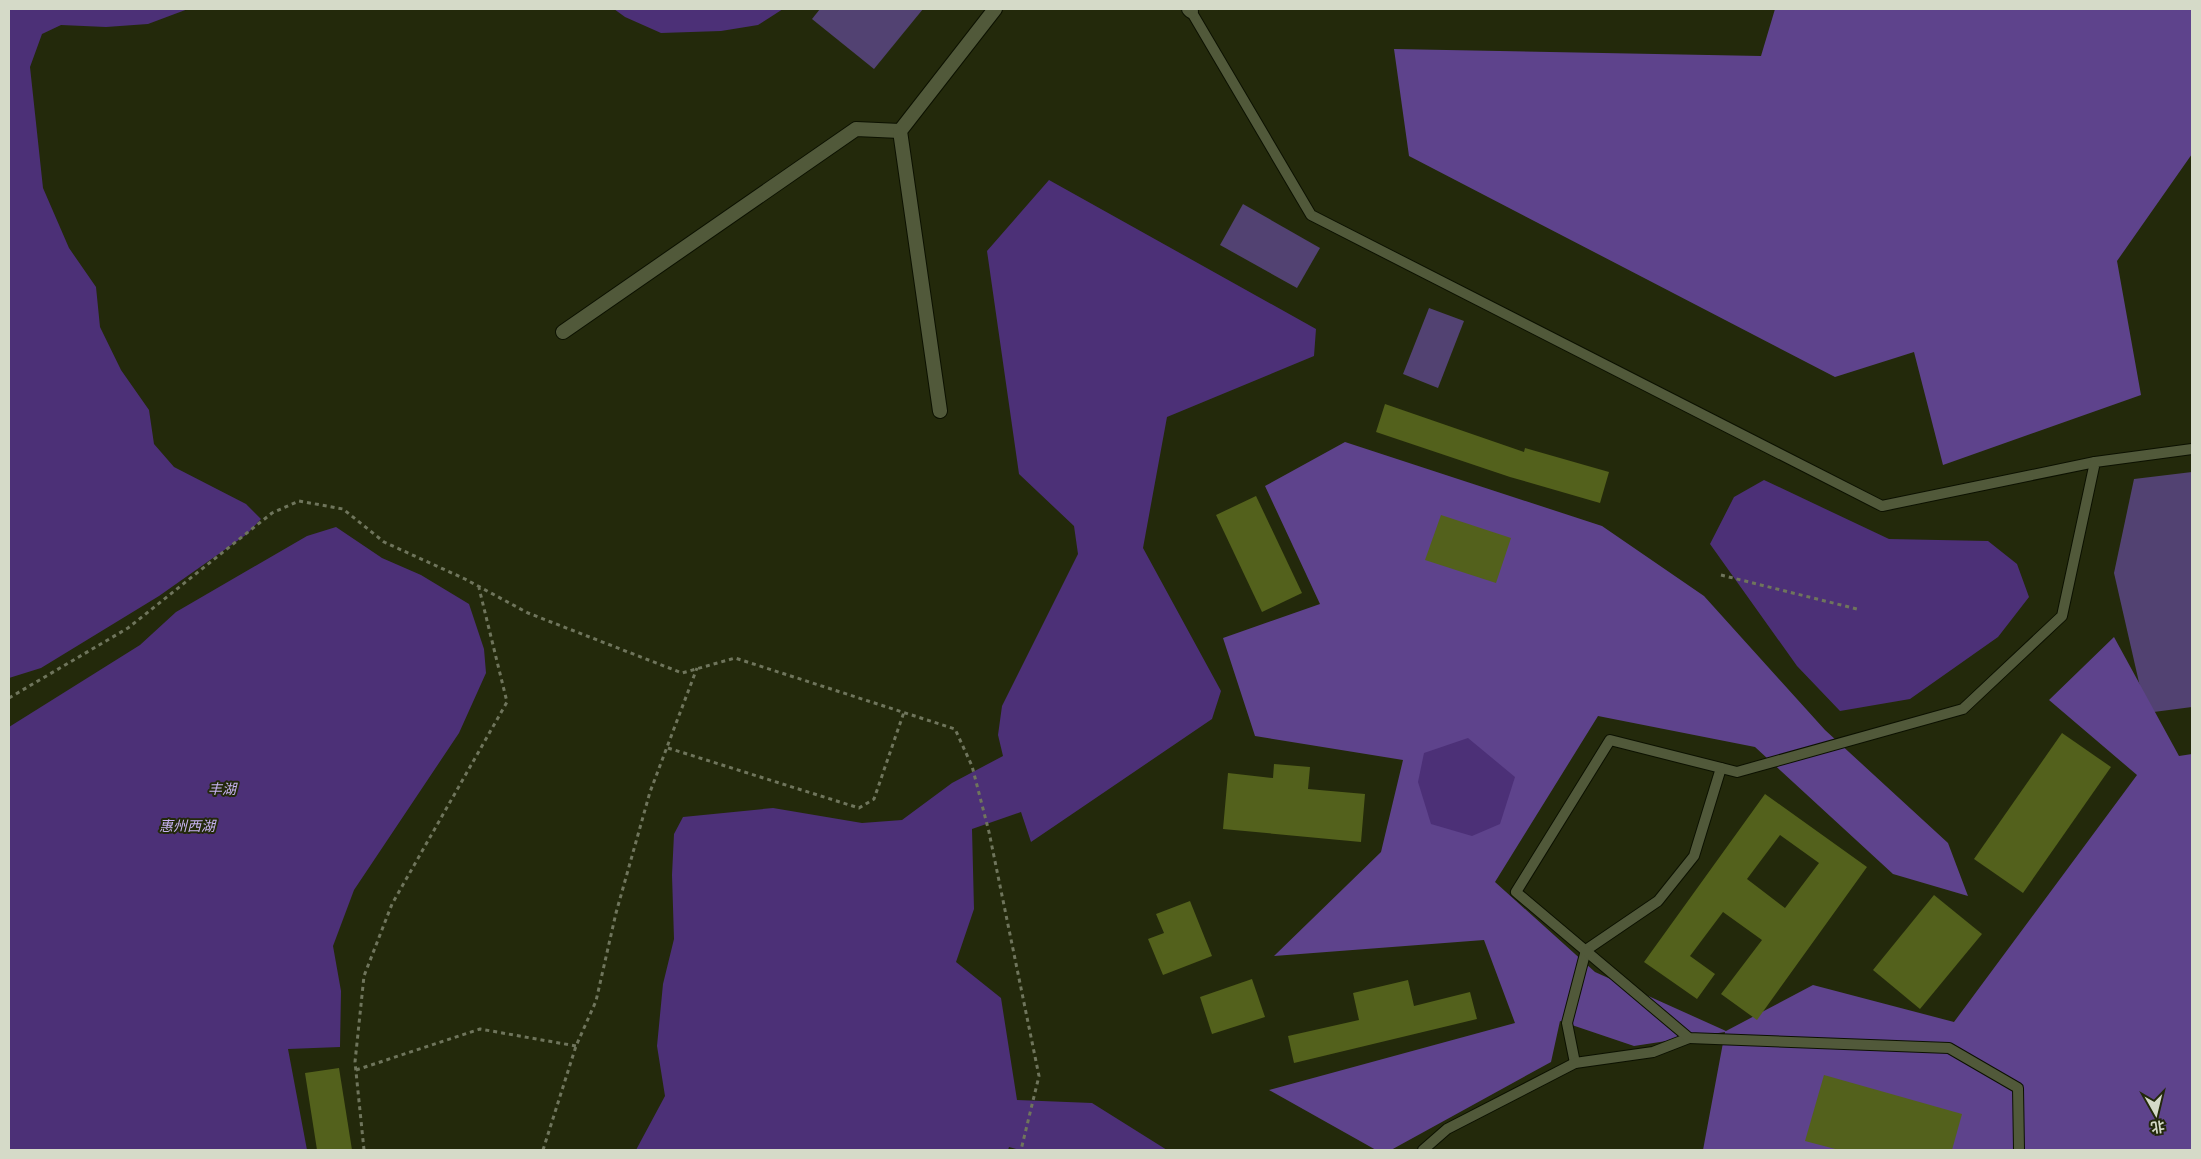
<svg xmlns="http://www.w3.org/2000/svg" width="2201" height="1159" font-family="'PT Sans Narrow','Noto Sans SC',sans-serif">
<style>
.green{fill:#524272}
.forest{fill:#5e438c}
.water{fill:#4c3077}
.building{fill:#53611c;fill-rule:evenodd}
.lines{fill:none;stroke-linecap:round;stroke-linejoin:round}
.service-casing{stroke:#0c1100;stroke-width:12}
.minor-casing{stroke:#0c1100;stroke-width:16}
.path{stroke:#6f755c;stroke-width:3;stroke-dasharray:4 4;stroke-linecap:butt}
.service{stroke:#51593a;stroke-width:10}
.minor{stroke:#51593a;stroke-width:14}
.labels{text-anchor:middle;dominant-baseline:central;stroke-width:4;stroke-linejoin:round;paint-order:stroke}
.water-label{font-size:14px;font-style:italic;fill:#c7b3f1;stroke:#23290b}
</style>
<rect width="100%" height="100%" fill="#23290b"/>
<g class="green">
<polygon points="820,9 923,9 874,69 812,19"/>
<polygon points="1243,204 1320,248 1297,288 1220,245"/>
<polygon points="1429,308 1464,321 1438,388 1403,374"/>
<polygon points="2192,472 2192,707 2146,713 2114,573 2134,479"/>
</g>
<g class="forest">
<polygon points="1775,9 2192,9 2192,154 2117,261 2141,395 1943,465 1914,352 1835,377 1409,156 1394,49 1761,56"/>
<polygon points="1345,442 1602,526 1704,596 1825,730 1948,843 1968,896 1893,874 1755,747 1598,716 1495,882 1595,972 1726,1031 1813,985 1954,1022 2137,775 2049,700 2114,637 2179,756 2192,754 2192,1150 1703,1150 1725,1032 1634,1046 1560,1021 1551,1062 1391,1150 1376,1150 1269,1090 1515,1023 1484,940 1274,956 1381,852 1403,760 1255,736 1223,638 1320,604 1265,486"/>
</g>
<g class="water">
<polygon points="9,9 188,9 148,24 106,27 61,25 42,34 30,67 43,188 69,248 96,287 100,327 121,370 149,410 154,444 174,467 246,504 261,519 247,534 159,596 41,668 9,678"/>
<polygon points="614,9 783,9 758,25 721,31 661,33 625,17"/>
<polygon points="1049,180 1316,329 1314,356 1167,417 1143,548 1221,691 1212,719 1031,842 1021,812 972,829 974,909 956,962 1001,998 1017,1100 1092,1103 1167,1150 1020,1150 1009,1147 1008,1150 636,1150 665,1096 657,1046 663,984 674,939 672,875 674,834 683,817 773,808 862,823 902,820 952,783 1003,756 998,735 1002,706 1078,554 1074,526 1019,474 987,251"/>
<polygon points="1764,480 1889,539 1988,541 2017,564 2029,597 1998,637 1910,699 1840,711 1797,666 1710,544 1734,497"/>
<polygon points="336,527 382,558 421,575 469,604 484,649 486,673 459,733 354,890 333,946 341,991 340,1047 288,1049 307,1150 9,1150 9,727 140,645 176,612 307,536"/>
<polygon points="1468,738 1515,777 1500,824 1472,836 1431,824 1418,782 1424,753"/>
</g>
<g class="building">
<polygon points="1385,404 1524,452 1525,448 1609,472 1600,503 1510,477 1376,432"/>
<polygon points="1256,496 1302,593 1262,612 1216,515"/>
<polygon points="1441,515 1511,538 1496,583 1425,560"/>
<polygon points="2062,733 2111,767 2023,893 1974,859"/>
<polygon points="1274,764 1310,767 1308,789 1365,794 1361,842 1223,829 1228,773 1273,778"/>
<path d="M1765,794L1867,867L1757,1020L1721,994L1762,940L1723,912L1690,956L1715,974L1697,999L1644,962ZM1780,835L1819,863L1785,908L1747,879Z"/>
<polygon points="1934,895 1982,934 1920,1009 1873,970"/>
<polygon points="1190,901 1212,956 1163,975 1148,939 1164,933 1156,914"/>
<polygon points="1252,979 1265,1017 1212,1034 1200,997"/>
<polygon points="1408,980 1414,1006 1470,992 1477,1019 1294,1063 1288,1036 1359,1020 1353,993"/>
<polygon points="339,1068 352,1150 317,1150 305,1073"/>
<polygon points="1824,1075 1962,1114 1952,1150 1839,1150 1805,1141"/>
</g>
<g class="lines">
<defs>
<g id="service">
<polyline points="1191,11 1311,215 1882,506 2095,462"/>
<polyline points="1575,1063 1567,1023 1586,950 1658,901 1694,856 1721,768"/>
<polyline points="1423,1150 1447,1129 1575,1063 1653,1052 1689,1038"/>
<polyline points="2019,1150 2018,1088 1949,1048 1689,1038 1516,892 1610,740 1737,772 1963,709 2062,616 2095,462 2192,449"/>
</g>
<g id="minor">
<polyline points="1189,9 1191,11"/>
<polyline points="563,332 856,129 900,131"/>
<polyline points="940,411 900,131 995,9"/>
</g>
</defs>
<use href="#service" class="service-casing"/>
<use href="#minor" class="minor-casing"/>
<g class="path">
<polyline points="1721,575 1857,609"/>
<polyline points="9,698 128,628 272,513 299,501 343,509 384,542 465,579 528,613 682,673 735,658 955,729 972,766 989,832 1039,1076 1021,1150"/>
<polyline points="668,748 859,808 874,799 904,712"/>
<polyline points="356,1070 480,1029 576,1046"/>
<polyline points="364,1150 355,1062 364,976 392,904 507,702 479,588"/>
<polyline points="543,1150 576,1046 596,1001 616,913 650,792 697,668"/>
</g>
<use href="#service" class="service"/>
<use href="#minor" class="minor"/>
</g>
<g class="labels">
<g class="water-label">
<text x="222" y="789">丰湖</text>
<text x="187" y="826">惠州西湖</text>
</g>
</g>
<rect width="2201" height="1159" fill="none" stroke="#d5dac8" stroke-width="20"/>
<g transform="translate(2156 1114) rotate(172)" stroke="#23290b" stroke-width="4" paint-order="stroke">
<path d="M0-4L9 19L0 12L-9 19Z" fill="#d5dac8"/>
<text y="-8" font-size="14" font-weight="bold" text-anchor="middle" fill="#d5dac8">北</text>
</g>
</svg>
